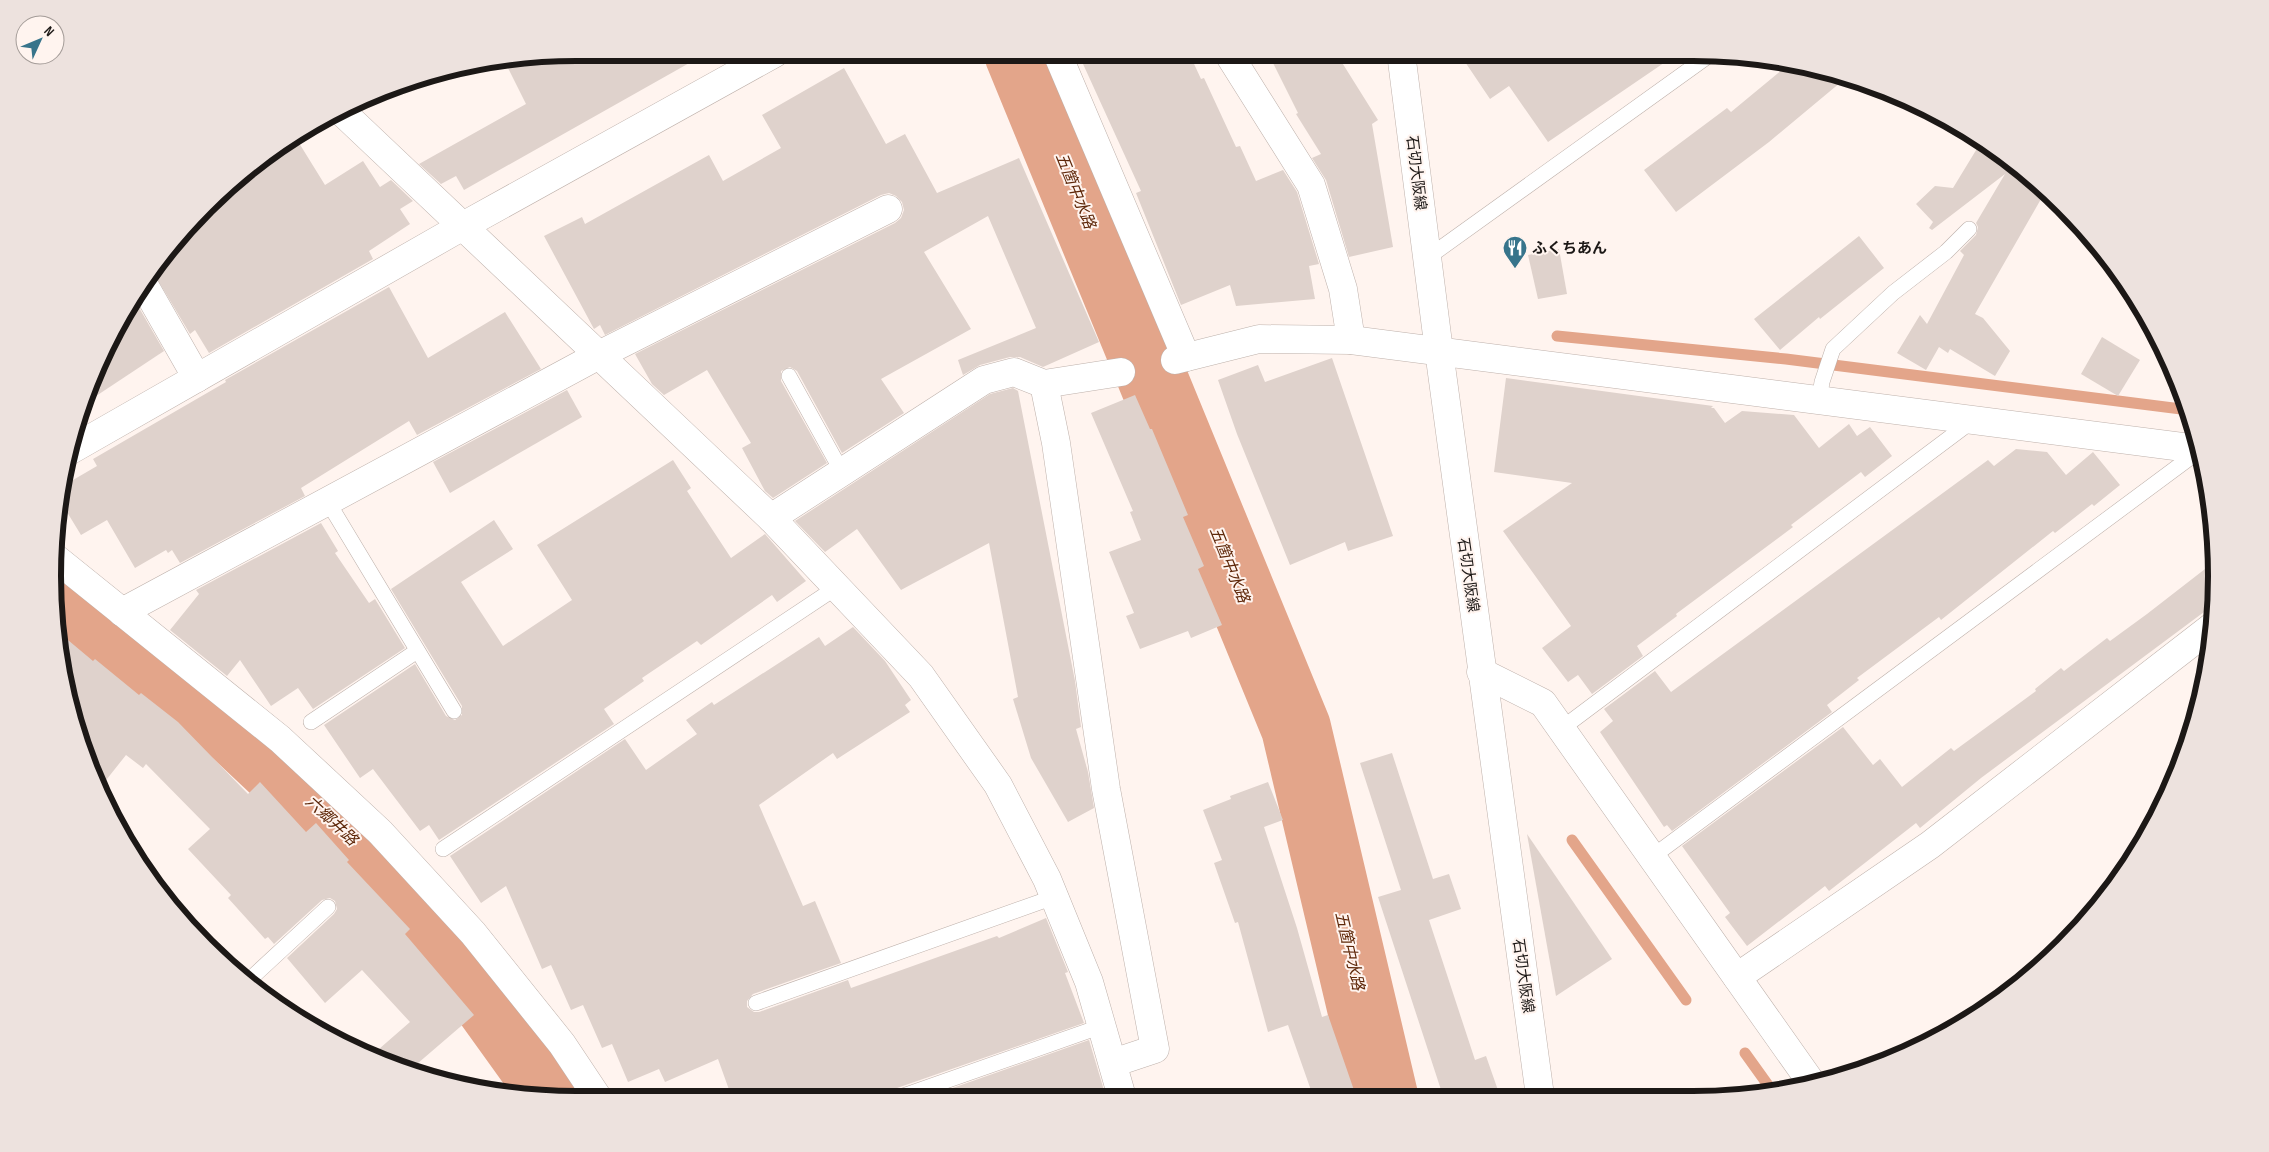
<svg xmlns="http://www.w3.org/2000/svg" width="2269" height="1152" font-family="'Sofia Sans Condensed','Noto Sans JP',sans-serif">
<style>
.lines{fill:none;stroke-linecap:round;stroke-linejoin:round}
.stream{stroke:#e3a58a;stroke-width:11}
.river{stroke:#e3a58a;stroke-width:70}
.building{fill:#dfd2cc}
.lane-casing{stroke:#beb1ab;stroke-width:16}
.street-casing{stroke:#beb1ab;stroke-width:29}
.secondary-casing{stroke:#beb1ab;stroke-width:29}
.lane{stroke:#fff;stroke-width:15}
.street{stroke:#fff;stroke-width:28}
.secondary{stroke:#fff;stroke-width:28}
.labels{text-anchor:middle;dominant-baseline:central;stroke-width:4;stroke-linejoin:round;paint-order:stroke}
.street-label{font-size:15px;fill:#1c1816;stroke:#fff4ef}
.poi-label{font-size:15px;font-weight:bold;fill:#1c1816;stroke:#fff4ef;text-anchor:start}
.water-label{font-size:16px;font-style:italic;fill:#5f280a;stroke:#fff4ef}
.rim{fill:none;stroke:#1c1816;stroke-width:6}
</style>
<rect width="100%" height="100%" fill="#fff4ef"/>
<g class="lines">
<g class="stream">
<polyline points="1557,336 1786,359 2189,410"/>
<polyline points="1572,840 1686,1000"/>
<polyline points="1745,1053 1773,1092"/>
</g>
<g class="river">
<polyline points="1019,53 1296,728 1383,1096"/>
<polyline points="55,593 236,732 401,887 465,970 557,1098"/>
</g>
</g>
<g class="building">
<polygon points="576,52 707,53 464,190 456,176 441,184 419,164 526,104 504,60"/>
<polygon points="1078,53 1189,53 1201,79 1204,78 1236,147 1240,146 1256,181 1283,170 1297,192 1319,264 1309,266 1315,299 1236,306 1230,285 1181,305 1136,193 1141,191"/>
<polygon points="1268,53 1336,53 1378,120 1372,124 1393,247 1349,257 1326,180 1312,158 1321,154 1296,114 1298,113"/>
<polygon points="1459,53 1582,53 1677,54 1548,142 1509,86 1490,99"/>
<polygon points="1789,64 1828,70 1847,77 1769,142 1676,212 1644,170 1727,108 1731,112"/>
<polygon points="844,68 886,144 905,134 937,193 1019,158 1099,342 1043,367 1020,357 1010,357 980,365 963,375 958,360 1036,328 988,216 924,252 971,329 881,379 904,413 842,453 797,371 790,367 781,371 781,381 827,463 773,498 765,491 742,448 751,443 707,370 664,395 652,384 635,354 895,223 901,218 904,210 902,202 896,196 889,193 881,195 605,335 600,325 594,329 544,236 582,217 585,224 709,155 723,181 781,148 762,115"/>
<polygon points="1981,142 2011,161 2045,192 1975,314 1983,318 2010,351 1995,376 1950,349 1948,353 1939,347 1926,370 1897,353 1920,315 1927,324 1964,255 1960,251 1976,235 1978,227 1976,223 2005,174 1932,230 1929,228 1933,222 1916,204 1935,186 1953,188"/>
<polygon points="299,143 325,185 363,161 380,187 391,180 413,201 400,209 410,224 369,251 373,259 209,353 195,330 190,334 153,272 182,231 233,184"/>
<polygon points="1859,236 1884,268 1820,319 1819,317 1780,350 1754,319"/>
<polygon points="1559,249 1567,294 1538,299 1528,255"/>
<polygon points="389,287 428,358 505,312 541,369 417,435 409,421 301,488 305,496 180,563 172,550 168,553 166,550 135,568 107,520 81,535 59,499 61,487 97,466 93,459 226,382 225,380"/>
<polygon points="134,299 164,351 84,404 92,376 123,314"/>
<polygon points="2102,337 2140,360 2118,396 2081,374"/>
<polygon points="1332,358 1393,536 1348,551 1345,542 1290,565 1237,434 1218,380 1258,365 1265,382"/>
<polygon points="1506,378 1713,406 1711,408 1714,408 1725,423 1742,411 1794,415 1819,448 1849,424 1857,436 1870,427 1892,456 1865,477 1861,472 1791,525 1793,527 1676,614 1677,616 1637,646 1643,656 1592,694 1578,675 1568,682 1542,648 1571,626 1503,531 1572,483 1494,472"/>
<polygon points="1013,388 1018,391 1075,681 1081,727 1076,729 1088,772 1094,808 1068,822 1031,758 1013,699 1018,697 989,543 901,590 857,529 825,552 795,521 990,394"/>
<polygon points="567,390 582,417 450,493 433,462"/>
<polygon points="1135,395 1150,429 1152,429 1188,515 1183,517 1204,566 1198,569 1222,625 1191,638 1188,631 1140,649 1126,616 1134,613 1109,552 1141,540 1130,512 1133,511 1091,413"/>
<polygon points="2016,449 2047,452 2066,475 2093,452 2120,485 2094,506 2092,504 2055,533 2053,531 1941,620 1939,617 1857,678 1859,680 1827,705 1832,712 1672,831 1667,825 1664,827 1600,732 1613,721 1604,709 1655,671 1671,692 1988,460 1994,466"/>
<polygon points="673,460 691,488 687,491 731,558 765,534 806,581 777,602 772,595 701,645 697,641 642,678 644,681 604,709 614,724 439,840 429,825 420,831 373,769 360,778 324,725 415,664 446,716 455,720 462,715 462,706 391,589 494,520 513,549 461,582 503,646 572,600 537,545"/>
<polygon points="321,523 338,551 335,553 369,603 375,599 405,648 313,709 298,688 271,706 240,660 227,676 170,630 199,594 196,590"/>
<polygon points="2214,562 2215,601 2204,612 1981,778 1920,828 1916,823 1829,891 1825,886 1747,946 1725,917 1730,913 1682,846 1843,727 1873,765 1880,759 1902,787 1951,748 1954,751 2036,691 2035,689 2061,668 2064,671 2107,638 2110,641 2147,614"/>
<polygon points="853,627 885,661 911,700 905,705 910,712 837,759 833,753 759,805 803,906 815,901 841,963 753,994 747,1001 747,1007 754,1012 759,1012 848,980 851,988 997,936 999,938 1046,918 1068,972 1065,973 1084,1023 897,1088 893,1091 891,1097 732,1098 718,1059 665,1082 659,1069 628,1082 612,1044 602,1048 583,1005 571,1010 551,965 542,969 506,886 481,903 450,856 625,739 646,770 697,734 686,720 712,702 714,705 819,637 825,646"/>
<polygon points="56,630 93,661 95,659 139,695 141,693 178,722 248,794 260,782 306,832 316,823 349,860 347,862 410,929 405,934 474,1015 410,1070 371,1056 410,1022 362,970 325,1003 287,958 334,914 337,909 335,901 330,898 322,900 274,944 268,937 265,939 228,898 231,895 188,849 210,829 146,764 143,768 126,755 99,789 70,712 57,644"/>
<polygon points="1392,753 1433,879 1449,874 1461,909 1429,920 1475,1060 1486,1056 1500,1096 1443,1096 1378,897 1401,890 1360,763"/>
<polygon points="1268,782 1283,820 1264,827 1297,928 1322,1017 1328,1015 1356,1096 1313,1096 1288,1025 1268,1032 1238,922 1235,923 1214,863 1222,860 1203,810 1231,799 1230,796"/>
<polygon points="1527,834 1612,959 1556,996"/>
<polygon points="1089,1040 1106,1097 927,1097"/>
</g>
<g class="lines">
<defs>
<g id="lane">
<polyline points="1427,258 1711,54"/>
<polyline points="789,376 842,472"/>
<polyline points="1819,401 1822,382 1833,349 1893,293 1946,252 1969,229"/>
<polyline points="328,502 454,711"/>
<polyline points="311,722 417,651"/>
<polyline points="1561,729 1972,421"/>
<polyline points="443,849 837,587"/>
<polyline points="1652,857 2199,451"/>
<polyline points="248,981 328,907"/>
<polyline points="756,1003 1054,897"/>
<polyline points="900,1097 1102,1026"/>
</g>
<g id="street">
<polyline points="1057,53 1186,357"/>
<polyline points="1228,53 1311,185 1343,289 1351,340"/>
<polyline points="341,111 771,518 921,676 998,785 1047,879 1089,982 1122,1097"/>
<polyline points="144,285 197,378"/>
<polyline points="1175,360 1259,339 1351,340 2198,449"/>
<polyline points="1044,384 1056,443 1106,789 1155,1049 1113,1063"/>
<polyline points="69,451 463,226 775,53"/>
<polyline points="771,518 984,380 1014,372 1044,384 1121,372"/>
<polyline points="54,557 280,739 380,832 473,933 562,1044 598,1098"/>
<polyline points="122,612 599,355 888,209"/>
<polyline points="1481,672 1543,703 1811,1082"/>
<polyline points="1737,977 1930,845 2213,626"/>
</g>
<polyline id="secondary" points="1401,53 1439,351 1540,1096"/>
</defs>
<use href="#lane" class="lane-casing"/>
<use href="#street" class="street-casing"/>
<use href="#secondary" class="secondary-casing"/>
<use href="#lane" class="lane"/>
<use href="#street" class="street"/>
<use href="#secondary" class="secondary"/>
</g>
<defs>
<symbol id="restaurant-pin" viewBox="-11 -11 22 30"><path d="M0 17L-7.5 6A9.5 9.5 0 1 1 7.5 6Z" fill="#37748b" stroke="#fff4ef"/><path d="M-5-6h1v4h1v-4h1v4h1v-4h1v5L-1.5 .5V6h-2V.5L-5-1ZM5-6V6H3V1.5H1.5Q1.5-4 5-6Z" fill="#fff"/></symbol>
</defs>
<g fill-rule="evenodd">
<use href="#restaurant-pin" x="1501" y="234" width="28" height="38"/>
</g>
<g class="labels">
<g class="street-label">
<text transform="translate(1416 173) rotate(83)">石切大阪線</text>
<text transform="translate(1468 575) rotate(82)">石切大阪線</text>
<text transform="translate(1523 976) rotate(82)">石切大阪線</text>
</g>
<g class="poi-label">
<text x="1532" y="248">ふくちあん</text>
</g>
<g class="water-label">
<text transform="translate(1075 191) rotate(68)">五箇中水路</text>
<text transform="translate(1229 565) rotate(68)">五箇中水路</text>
<text transform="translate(331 821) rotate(43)">六郷井路</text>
<text transform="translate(1349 951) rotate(77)">五箇中水路</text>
</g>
</g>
<path d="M0 0H2269V1152H0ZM576 61H1693A515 515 0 0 1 2208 576V576A515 515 0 0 1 1693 1091H576A515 515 0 0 1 61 576V576A515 515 0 0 1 576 61Z" fill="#ede2de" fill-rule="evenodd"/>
<path class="rim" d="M576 61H1693A515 515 0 0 1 2208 576V576A515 515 0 0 1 1693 1091H576A515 515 0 0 1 61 576V576A515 515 0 0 1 576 61Z"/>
<g transform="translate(40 40) rotate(46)"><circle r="24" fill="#fff4ef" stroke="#a49c98"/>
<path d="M0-4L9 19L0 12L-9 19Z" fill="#37748b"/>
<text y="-8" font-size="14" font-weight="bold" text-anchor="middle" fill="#1c1816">N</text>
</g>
</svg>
